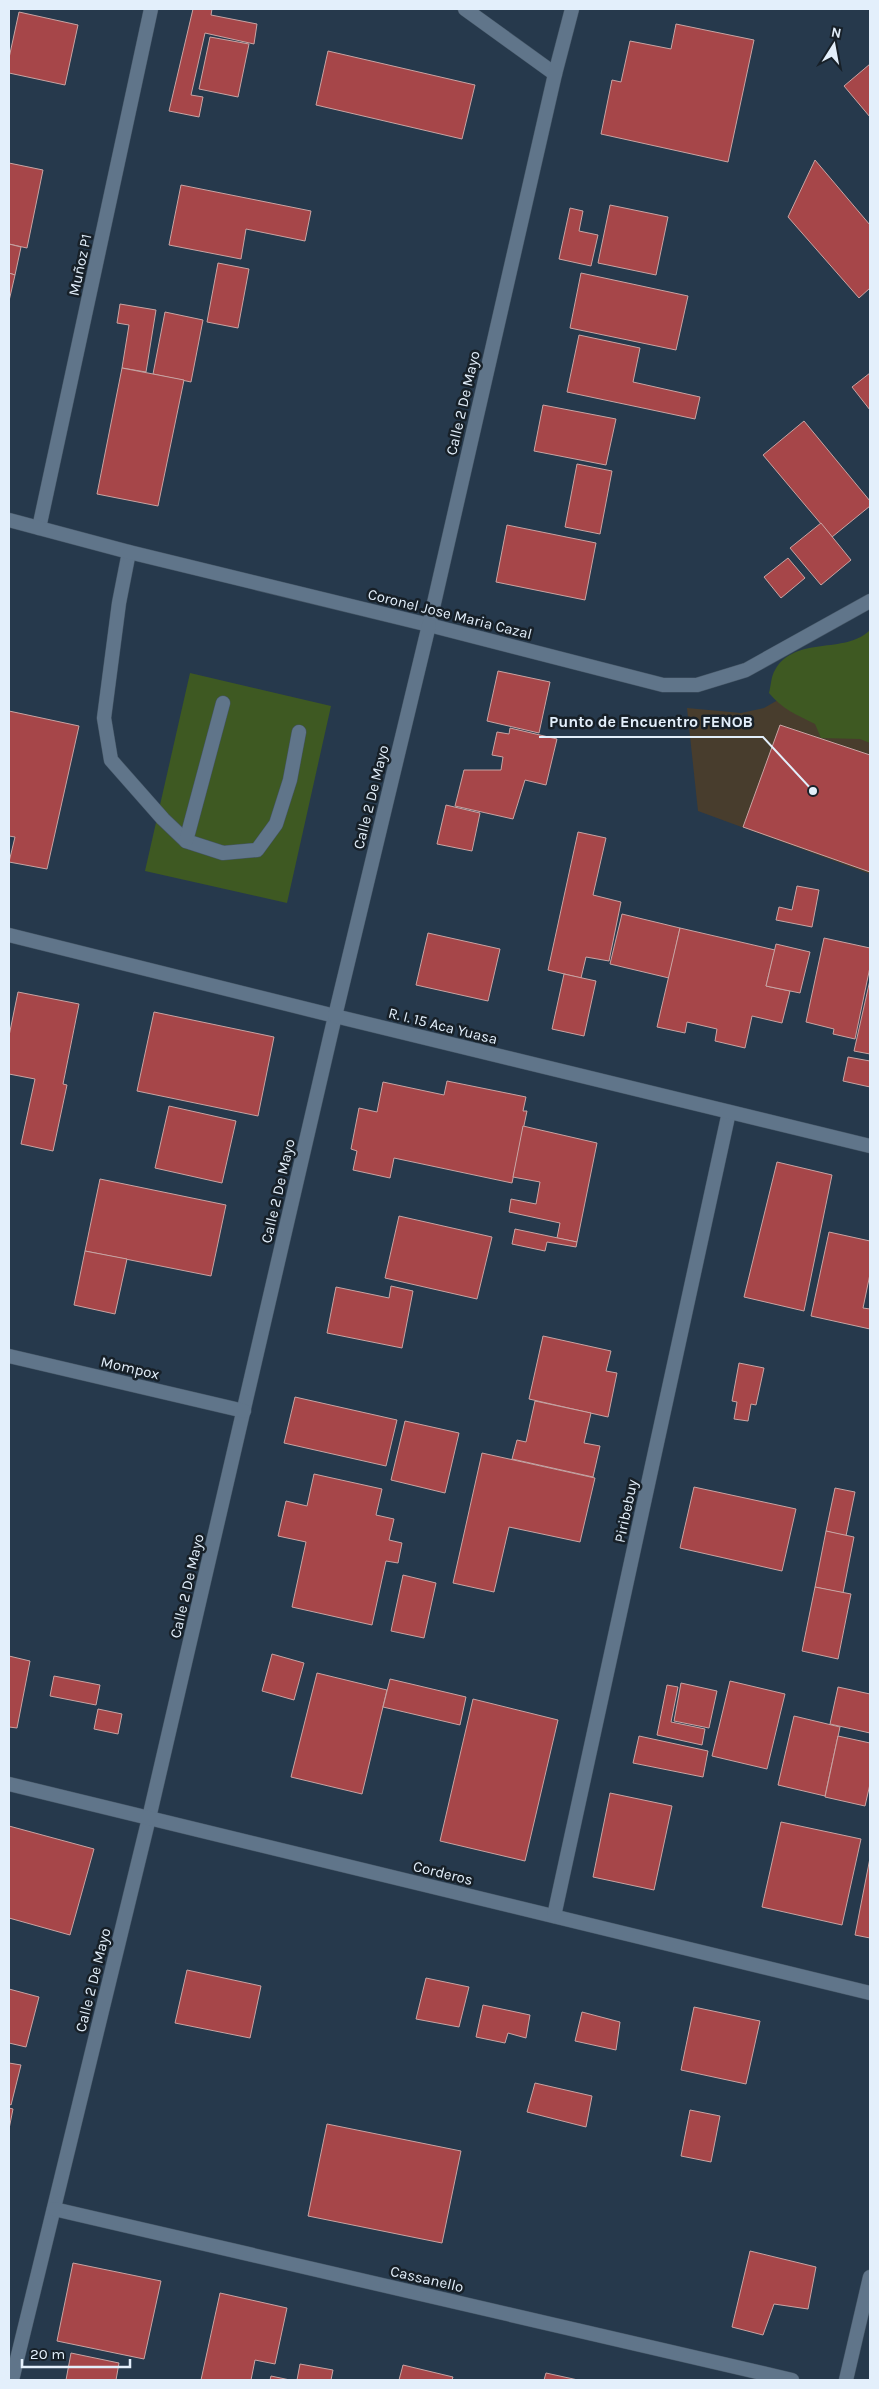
<svg xmlns="http://www.w3.org/2000/svg" width="879" height="2389" font-family="Karla,sans-serif">
<style>
.medical{fill:#483d2d}
.green{fill:#3e5922}
.building{fill:#a64649;stroke:#c8a4a3}
.lines{fill:none;stroke-linecap:round;stroke-linejoin:round}
.service-casing{stroke:#455666;stroke-width:15}
.minor-casing{stroke:#455666;stroke-width:15}
.tertiary-casing{stroke:#455666;stroke-width:15}
.service{stroke:#60758a;stroke-width:14}
.minor{stroke:#60758a;stroke-width:14}
.tertiary{stroke:#60758a;stroke-width:14}
.labels{text-anchor:middle;dominant-baseline:central;stroke-width:5;stroke-linejoin:round;paint-order:stroke}
.street-label{font-size:15px;fill:#e3effb;stroke:#172028}
.leader{fill:none;stroke:#e3effb;stroke-width:2}
.callout-dot{fill:#e3effb;stroke:#172028;stroke-width:2}
.callout-label{font-size:16px;text-anchor:middle;font-weight:bold;fill:#e3effb;stroke:#172028;stroke-width:5;stroke-linejoin:round;paint-order:stroke}
</style>
<rect width="100%" height="100%" fill="#26394c"/>
<polygon class="medical" points="870,647 870,874 698,811 687,708 741,713 764,708"/>
<g class="green">
<path d="M870,630V743L860,739L821,738L815,724C797,715 782,709 769,693C771,686 771,676 775,670C795,635 845,655 870,630Z"/>
<polygon points="190,673 331,706 287,903 145,871"/>
</g>
<g class="building">
<polygon points="193,9 212,9 211,15 257,24 254,44 205,33 191,95 203,97 199,117 169,111"/>
<polygon points="19,12 78,25 65,85 9,73 9,58"/>
<polygon points="676,24 754,40 728,162 601,134 612,80 621,82 630,41 671,49"/>
<polygon points="210,37 249,44 238,97 199,89"/>
<polygon points="328,51 475,85 462,139 316,105"/>
<polygon points="870,64 870,117 844,86"/>
<polygon points="815,160 870,225 870,288 859,298 788,217"/>
<polygon points="9,163 43,170 27,248 9,244"/>
<polygon points="181,185 311,211 305,241 246,229 241,259 169,245"/>
<polygon points="610,205 668,217 656,275 598,263"/>
<polygon points="570,208 583,211 579,231 598,235 591,266 559,259"/>
<polygon points="9,244 21,247 15,275 9,273"/>
<polygon points="218,263 249,269 238,328 207,322"/>
<polygon points="9,273 15,275 9,301"/>
<polygon points="581,273 688,296 676,350 570,328"/>
<polygon points="120,304 156,310 146,372 122,368 129,325 117,323"/>
<polygon points="165,312 203,320 191,382 153,374"/>
<polygon points="579,335 640,348 633,382 700,397 695,419 567,392"/>
<polygon points="122,368 184,380 158,506 97,494"/>
<polygon points="870,373 870,410 852,387"/>
<polygon points="543,405 616,419 606,465 534,451"/>
<polygon points="804,421 870,501 870,506 832,537 763,455"/>
<polygon points="577,464 612,471 600,534 565,527"/>
<polygon points="821,523 851,560 821,585 790,548"/>
<polygon points="507,525 596,543 585,600 496,582"/>
<polygon points="788,558 805,578 781,598 764,577"/>
<polygon points="498,671 550,682 539,733 487,721"/>
<polygon points="9,711 79,726 47,869 9,862 15,837 9,836"/>
<polygon points="780,725 870,755 870,872 743,827"/>
<polygon points="510,728 557,739 546,785 525,780 513,819 455,806 464,770 501,770 503,757 492,755 497,732 509,734"/>
<polygon points="446,805 480,813 472,851 437,844"/>
<polygon points="578,832 606,838 593,895 621,902 609,961 586,957 581,978 548,970"/>
<polygon points="797,886 819,890 812,927 776,920 779,907 792,910"/>
<polygon points="622,914 680,928 669,978 610,964"/>
<polygon points="680,928 775,950 766,986 790,991 782,1023 752,1016 745,1048 715,1041 717,1029 687,1022 685,1033 657,1027"/>
<polygon points="428,933 500,949 488,1001 416,985"/>
<polygon points="824,938 870,948 870,967 855,1039 833,1034 834,1029 806,1022"/>
<polygon points="776,944 810,952 800,993 766,986"/>
<polygon points="564,974 596,981 584,1036 552,1029"/>
<polygon points="870,980 870,1054 854,1051"/>
<polygon points="18,992 79,1004 63,1084 67,1085 53,1151 21,1144 35,1079 9,1074 9,1036"/>
<polygon points="154,1012 274,1037 258,1116 137,1091"/>
<polygon points="848,1057 870,1061 870,1087 843,1081"/>
<polygon points="447,1081 526,1097 523,1111 527,1111 512,1183 394,1158 390,1178 353,1170 357,1151 351,1149 359,1108 377,1112 383,1082 444,1095"/>
<polygon points="169,1106 236,1121 222,1183 155,1168"/>
<polygon points="523,1126 597,1143 577,1242 557,1238 560,1223 509,1212 511,1199 536,1204 540,1182 513,1177"/>
<polygon points="777,1162 832,1175 804,1311 744,1297"/>
<polygon points="100,1179 226,1205 211,1276 85,1251"/>
<polygon points="399,1216 492,1237 477,1299 385,1278"/>
<polygon points="515,1229 577,1242 576,1247 547,1242 545,1251 512,1244"/>
<polygon points="829,1232 870,1241 870,1274 863,1308 870,1309 870,1329 811,1316"/>
<polygon points="85,1251 127,1259 115,1314 74,1305"/>
<polygon points="391,1286 413,1291 402,1348 327,1333 336,1287 389,1298"/>
<polygon points="543,1336 611,1351 606,1371 617,1373 608,1417 529,1399"/>
<polygon points="739,1363 764,1368 756,1405 751,1404 748,1421 734,1419 737,1402 732,1401"/>
<polygon points="295,1397 397,1420 386,1466 284,1443"/>
<polygon points="535,1401 591,1413 584,1443 600,1446 593,1477 512,1459 517,1440 526,1442"/>
<polygon points="405,1421 459,1433 445,1493 391,1480"/>
<polygon points="482,1453 595,1478 580,1542 509,1527 494,1592 453,1583"/>
<polygon points="314,1474 382,1489 376,1515 394,1519 389,1540 402,1543 398,1563 386,1561 372,1625 292,1607 306,1542 278,1536 286,1501 307,1506"/>
<polygon points="694,1487 796,1509 782,1571 680,1548"/>
<polygon points="835,1488 855,1492 846,1536 826,1531"/>
<polygon points="826,1531 854,1537 843,1593 815,1587"/>
<polygon points="403,1575 436,1583 424,1638 391,1631"/>
<polygon points="815,1587 851,1594 838,1659 802,1651"/>
<polygon points="272,1654 304,1663 294,1700 262,1691"/>
<polygon points="9,1656 30,1661 17,1728 9,1727"/>
<polygon points="317,1673 387,1690 362,1794 291,1777"/>
<polygon points="54,1676 100,1685 96,1705 50,1696"/>
<polygon points="390,1679 466,1697 460,1725 383,1707"/>
<polygon points="730,1681 785,1694 767,1769 712,1756"/>
<polygon points="681,1683 717,1691 709,1728 674,1721"/>
<polygon points="667,1685 678,1687 671,1722 705,1729 702,1745 657,1735"/>
<polygon points="838,1687 870,1694 870,1733 830,1724"/>
<polygon points="473,1699 558,1720 525,1861 440,1841"/>
<polygon points="98,1709 122,1714 118,1734 94,1729"/>
<polygon points="794,1716 840,1727 825,1796 778,1785"/>
<polygon points="639,1736 708,1751 703,1777 633,1763"/>
<polygon points="838,1736 870,1743 870,1784 865,1806 825,1797"/>
<polygon points="610,1793 672,1806 654,1890 593,1877"/>
<polygon points="781,1822 861,1839 842,1925 762,1907"/>
<polygon points="9,1826 94,1849 70,1935 9,1918"/>
<polygon points="870,1858 870,1938 855,1935"/>
<polygon points="187,1970 261,1986 250,2038 175,2023"/>
<polygon points="426,1978 469,1987 459,2027 416,2019"/>
<polygon points="9,1989 39,1997 26,2047 9,2043"/>
<polygon points="483,2005 530,2015 526,2038 508,2033 505,2043 476,2037"/>
<polygon points="694,2007 760,2021 746,2084 681,2070"/>
<polygon points="582,2012 620,2022 616,2050 575,2041"/>
<polygon points="9,2063 21,2065 11,2105 9,2104"/>
<polygon points="535,2083 592,2096 586,2127 527,2112"/>
<polygon points="9,2108 13,2109 9,2129"/>
<polygon points="690,2110 720,2116 711,2162 681,2156"/>
<polygon points="327,2124 461,2151 442,2243 308,2216"/>
<polygon points="750,2251 816,2267 808,2309 774,2304 763,2335 732,2327"/>
<polygon points="73,2263 161,2281 144,2359 57,2341"/>
<polygon points="220,2293 287,2308 275,2364 255,2360 251,2380 201,2380"/>
<polygon points="71,2353 119,2363 116,2380 66,2380"/>
<polygon points="300,2364 333,2370 331,2380 297,2380"/>
<polygon points="403,2365 453,2377 452,2380 399,2380"/>
<polygon points="546,2373 578,2380 544,2380"/>
<polygon points="271,2376 290,2380 270,2380"/>
</g>
<g class="lines">
<defs>
<g id="service">
<polyline points="129,552 119,603 104,718 111,760 163,819 186,841 223,853 257,850 276,824 290,780 299,732"/>
<polyline points="186,841 223,703"/>
</g>
<g id="minor">
<polyline points="465,9 555,74"/>
<polyline points="39,528 151,9"/>
<polyline points="429,625 555,74 572,9"/>
<polyline points="9,935 335,1016 149,1818 12,2380"/>
<polyline points="9,1356 244,1411"/>
<polyline points="9,1784 870,1993"/>
<polyline points="554,1916 729,1112"/>
<polyline points="54,2209 792,2380"/>
<polyline points="846,2380 870,2277"/>
</g>
<g id="tertiary">
<polyline points="9,520 129,552 429,625 663,685 697,685 746,670 870,601"/>
<polyline points="429,625 335,1016 870,1146"/>
</g>
</defs>
<use href="#service" class="service-casing"/>
<use href="#minor" class="minor-casing"/>
<use href="#tertiary" class="tertiary-casing"/>
<use href="#service" class="service"/>
<use href="#minor" class="minor"/>
<use href="#tertiary" class="tertiary"/>
</g>
<g class="labels">
<g class="street-label">
<text transform="translate(80 265) rotate(-78)">Muñoz P1</text>
<text transform="translate(463 403) rotate(-77)">Calle 2 De Mayo</text>
<text transform="translate(450 614) rotate(14)">Coronel Jose Maria Cazal</text>
<text transform="translate(371 797) rotate(-76)">Calle 2 De Mayo</text>
<text transform="translate(443 1026) rotate(14)">R. I. 15 Aca Yuasa</text>
<text transform="translate(278 1191) rotate(-77)">Calle 2 De Mayo</text>
<text transform="translate(130 1368) rotate(13)">Mompox</text>
<text transform="translate(626 1511) rotate(-78)">Piribebuy</text>
<text transform="translate(187 1586) rotate(-77)">Calle 2 De Mayo</text>
<text transform="translate(443 1873) rotate(14)">Corderos</text>
<text transform="translate(93 1980) rotate(-76)">Calle 2 De Mayo</text>
<text transform="translate(427 2279) rotate(13)">Cassanello</text>
</g>
</g>
<path class="leader" d="M813 791L763 737H539"/>
<circle class="callout-dot" cx="813" cy="791" r="5"/>
<g class="callout-label">
<text x="651" y="727">Punto de Encuentro FENOB</text>
</g>
<rect width="879" height="2389" fill="none" stroke="#e3effb" stroke-width="20"/>
<g transform="translate(834 45) rotate(11)" stroke="#172028" stroke-width="4" paint-order="stroke">
<path d="M0-4L9 19L0 12L-9 19Z" fill="#e3effb"/>
<text y="-8" font-size="14" font-weight="bold" text-anchor="middle" fill="#e3effb">N</text>
</g>
<path d="M22 2359v8h108v-8" fill="none" stroke="#e3effb" stroke-width="2.5"/>
<text x="30" y="2359" font-size="15" fill="#e3effb" stroke="#172028" stroke-width="4" paint-order="stroke">20 m</text>
</svg>
